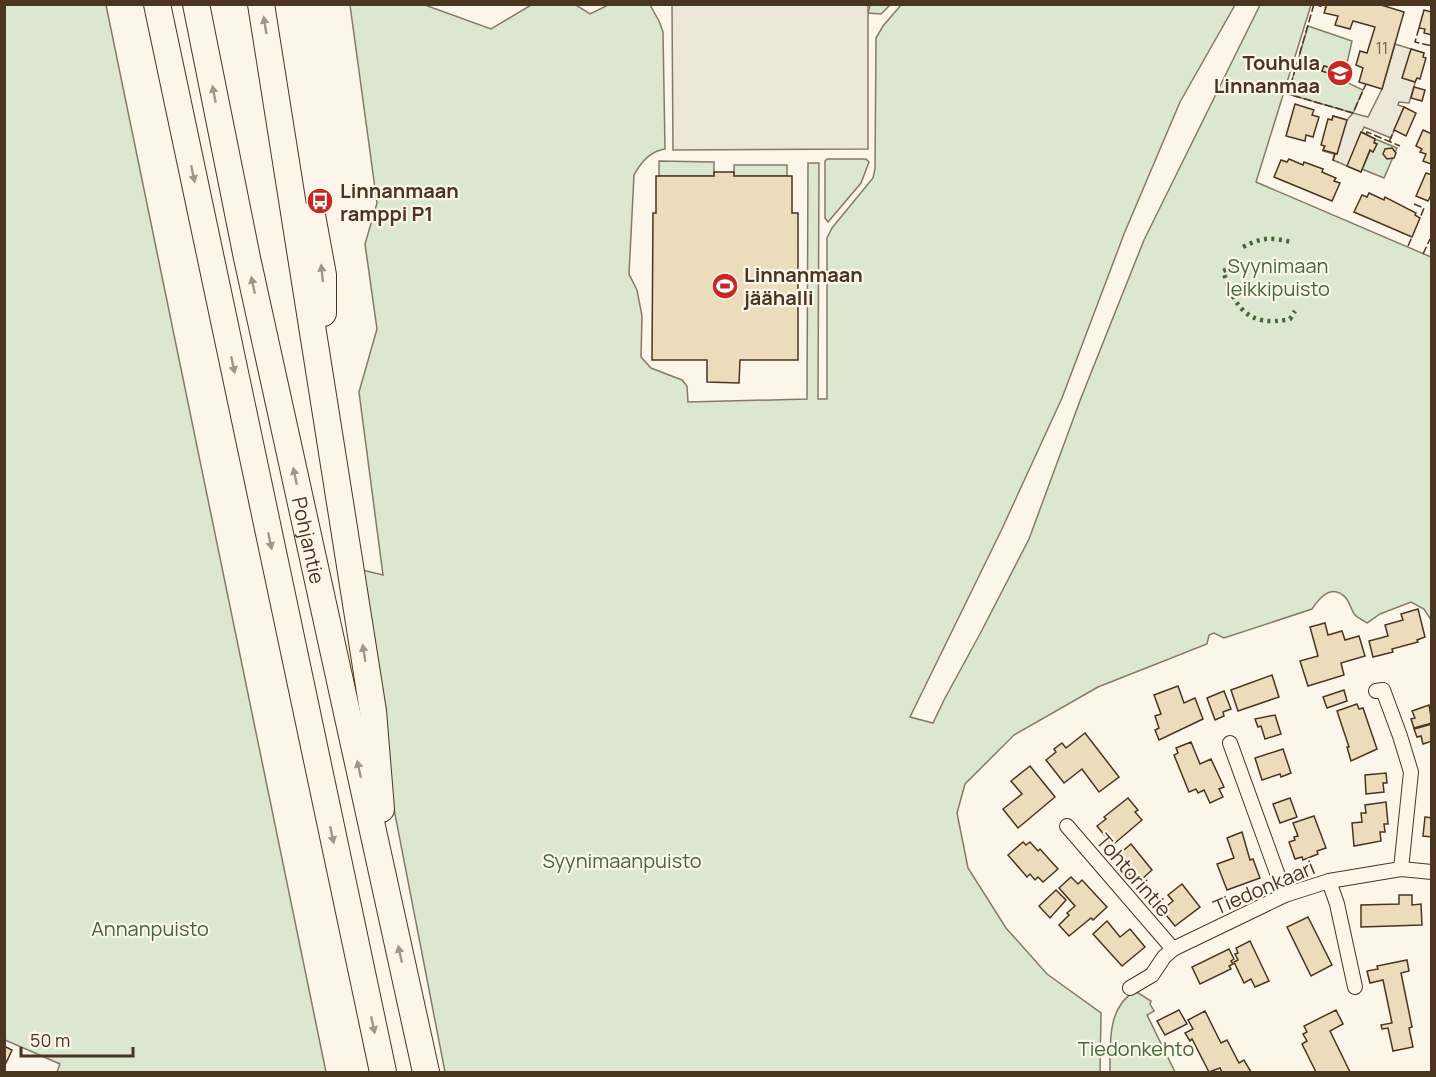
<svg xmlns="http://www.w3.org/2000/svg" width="1436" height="1077" font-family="Manrope,sans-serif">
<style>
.green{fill:#dce7d0;stroke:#887966;stroke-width:1.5}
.parking{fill:#ede7d9;stroke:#887966;stroke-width:1.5}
.building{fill:#ecdcbc;stroke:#4a3520;stroke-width:1.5}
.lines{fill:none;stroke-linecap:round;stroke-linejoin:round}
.minor-casing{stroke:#4a3520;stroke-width:16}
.motorway-casing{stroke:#4a3520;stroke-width:28}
.minor{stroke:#fbf6e9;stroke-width:14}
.motorway{stroke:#fbf6e9;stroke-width:26}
.hedge{stroke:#436837;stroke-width:4.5;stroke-dasharray:3 4.5;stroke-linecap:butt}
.fence{stroke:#4a3520;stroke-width:1.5;stroke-dasharray:8 3;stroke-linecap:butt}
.oneway{fill:#a29684}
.labels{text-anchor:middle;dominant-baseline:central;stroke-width:4.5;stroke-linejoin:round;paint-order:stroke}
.number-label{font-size:16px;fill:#725f47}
.poi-label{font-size:20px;font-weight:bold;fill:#4a3520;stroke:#fbf6e9;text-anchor:start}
.park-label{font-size:20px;fill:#436837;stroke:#fbf6e9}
.street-label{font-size:20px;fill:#4a3520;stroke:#fbf6e9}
</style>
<rect width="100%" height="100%" fill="#fbf6e9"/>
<g class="green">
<polygon points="5,4 106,5 326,1072 57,1072 60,1064 5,1040"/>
<path d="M350,5H425L491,29L531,5H576L590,14L608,5H650L659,21L663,32L665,149C650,151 641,162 634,175L629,274L637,290L642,316L641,357L651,368L682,380L687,386L688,402L807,399L808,163H819L818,399H827V238L832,228L873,178L875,169L876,38L883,26L901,5H1235L1180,102L1124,234L1062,398L1001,531L910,717L933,723L944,700L981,632L1029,539L1081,398L1144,240L1260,5H1311L1256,182L1431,257V620L1424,609L1411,602L1380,614L1367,623C1364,621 1358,618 1355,615C1351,610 1350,603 1346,598C1332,583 1320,597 1312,609L1224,638L1214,633L1209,635L1207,644L1098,687L1014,735L965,784L957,813L968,868L1006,928L1047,974L1101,1013L1100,1072H445L375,711L354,568L383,575L359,392L377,329L365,244L377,203Z"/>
<polygon points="870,5 890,5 881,14 868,13"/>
<polygon points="1308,26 1352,41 1345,72 1324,66 1322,71 1343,78 1348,83 1363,90 1353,113 1288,94"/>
<polygon points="1375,139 1397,148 1384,178 1362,169 1370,150 1376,144 1374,143"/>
<polygon points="827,159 866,159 869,162 861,183 828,222 825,218 825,161"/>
<polygon points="659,161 714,162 714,176 659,176"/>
<rect x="734" y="165" width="53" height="11"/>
<path d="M1135,991L1151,1001L1150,1004L1154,1011L1147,1015L1175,1072H1110C1110,1045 1107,1007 1135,991Z"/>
</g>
<g class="parking">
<polygon points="672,5 868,5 868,149 673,150"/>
<polygon points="1395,44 1424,53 1409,103 1399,102 1398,105 1404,107 1391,138 1364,127 1362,132 1375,139 1374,142 1377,144 1373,152 1370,151 1361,172 1333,160 1334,154 1323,151 1333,116 1347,120 1353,113 1368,117 1382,89"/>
</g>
<g class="building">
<polygon points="1327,4 1378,4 1404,12 1382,89 1359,82 1363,68 1356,65 1360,51 1367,53 1375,27 1353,21 1350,29 1335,25 1338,16 1324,13"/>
<polygon points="1424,10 1432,12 1432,35 1424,33 1425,29 1419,28"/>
<polygon points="1411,49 1424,53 1423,57 1426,58 1420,79 1417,78 1415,82 1402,78"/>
<polygon points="1324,66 1345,72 1343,78 1322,71"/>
<polygon points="1414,87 1425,90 1422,101 1411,98"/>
<polygon points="1295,104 1314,110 1312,115 1319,117 1313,137 1306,135 1305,141 1286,136"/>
<polygon points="1404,107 1416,113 1406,136 1394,130"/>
<polygon points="1333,116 1347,120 1337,154 1323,150 1325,146 1321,145 1328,119 1332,120"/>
<polygon points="1423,130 1432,134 1431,164 1423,161 1426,154 1420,152 1422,149 1416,146"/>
<polygon points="1361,132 1375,139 1374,143 1377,144 1373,152 1370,150 1361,172 1347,166"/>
<polygon points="1392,148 1396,153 1394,158 1387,159 1383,154 1385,149"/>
<polygon points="1289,159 1303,165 1304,162 1323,169 1322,172 1336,178 1334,181 1340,183 1332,201 1274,177 1281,160 1287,162"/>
<polygon points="714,172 734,172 734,176 792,176 792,213 798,213 798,360 740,360 739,383 707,382 707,360 652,360 653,213 656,213 656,176 714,176"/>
<polygon points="1426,173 1432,175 1432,193 1428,201 1416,196"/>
<polygon points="1369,193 1384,200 1385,197 1416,213 1415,215 1420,218 1412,237 1354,212 1362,195 1367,197"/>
<polygon points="1418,609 1425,637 1417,640 1418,642 1392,649 1393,652 1373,657 1369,641 1388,636 1385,625 1403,620 1401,614"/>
<polygon points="1325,623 1328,635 1342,631 1345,640 1359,636 1365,656 1341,663 1344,675 1308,686 1300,661 1318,656 1310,627"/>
<polygon points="1272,675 1279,697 1238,711 1231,690"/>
<polygon points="1178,686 1184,703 1195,698 1203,719 1159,740 1155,730 1159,728 1155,716 1161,714 1154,695"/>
<polygon points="1344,690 1347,701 1327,708 1323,697"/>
<polygon points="1224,691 1231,709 1223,712 1224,716 1215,720 1207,698"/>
<polygon points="1357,704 1359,709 1363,708 1377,749 1351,761 1347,747 1349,747 1337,711"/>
<polygon points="1429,705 1432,723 1414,728 1411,719 1415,718 1412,711"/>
<polygon points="1275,715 1281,734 1265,739 1261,726 1258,727 1255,719"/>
<polygon points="1432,724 1432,741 1423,744 1421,736 1417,737 1414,729"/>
<polygon points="1085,733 1119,777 1099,792 1082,769 1064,783 1046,760 1056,752 1054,749 1062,743 1066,748"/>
<polygon points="1191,742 1200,764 1211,759 1224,787 1219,789 1223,797 1210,803 1204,790 1198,793 1196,789 1189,792 1174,755 1178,753 1176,748"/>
<polygon points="1283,749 1291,773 1281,777 1280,774 1262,780 1255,758"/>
<polygon points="1030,766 1055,797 1018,828 1003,809 1022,794 1011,781"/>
<polygon points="1386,773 1387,783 1383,783 1384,792 1366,794 1365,775"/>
<polygon points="1128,798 1138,810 1135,812 1142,820 1115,843 1113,840 1110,842 1097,826 1106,819 1104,817"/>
<polygon points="1290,798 1297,817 1280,823 1273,804"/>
<polygon points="1386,802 1388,824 1384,824 1385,832 1380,832 1381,841 1354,846 1352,823 1362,822 1361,813 1366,813 1365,805"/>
<polygon points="1314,816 1326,848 1317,851 1318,854 1303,860 1302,857 1295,859 1289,842 1295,840 1294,837 1298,836 1293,823"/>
<polygon points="1425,817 1432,818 1432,837 1423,836"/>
<polygon points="1242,832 1250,860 1253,859 1260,878 1227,890 1217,864 1234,858 1227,838"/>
<polygon points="1023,842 1026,845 1030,842 1038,851 1040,849 1058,869 1043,882 1038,877 1035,880 1030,874 1027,877 1008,855"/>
<polygon points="1131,844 1152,870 1140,881 1135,875 1132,878 1120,863 1124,860 1119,854"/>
<polygon points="1071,877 1078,884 1082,880 1107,907 1093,920 1091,918 1069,936 1059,925 1069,915 1067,913 1075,906 1059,888"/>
<polygon points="1182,884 1200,907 1175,926 1162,910 1173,901 1168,895"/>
<polygon points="1056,890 1066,900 1050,918 1039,906"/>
<polygon points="1399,895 1412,895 1412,905 1421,904 1422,925 1361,927 1361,905 1399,904"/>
<polygon points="1308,917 1332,965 1311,976 1287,927"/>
<polygon points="1107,921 1120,937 1130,929 1145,947 1122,966 1093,934"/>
<polygon points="1250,941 1269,981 1255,987 1251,979 1244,983 1234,962 1238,960 1235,954 1238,953 1236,948"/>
<polygon points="1229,949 1234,959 1231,961 1233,964 1229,966 1231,969 1200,984 1192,967"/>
<polygon points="1407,960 1409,971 1401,973 1412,1027 1409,1028 1413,1047 1393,1051 1388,1028 1382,1029 1381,1025 1392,1023 1383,980 1370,983 1367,971 1378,969 1377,966"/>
<polygon points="1179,1010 1187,1024 1165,1035 1157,1021"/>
<polygon points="1336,1010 1343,1024 1330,1031 1350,1072 1316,1072 1302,1044 1307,1041 1303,1034 1307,1032 1304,1026"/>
<polygon points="1205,1011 1221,1043 1227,1040 1239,1063 1244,1060 1251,1072 1222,1072 1220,1068 1209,1072 1192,1039 1190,1041 1185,1033 1193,1029 1188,1020"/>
<polygon points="4,1046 12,1050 6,1063 4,1063"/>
</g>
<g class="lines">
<defs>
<g id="minor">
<polyline points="1376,691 1383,690 1400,736 1411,772 1401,869"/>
<polyline points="1230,743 1285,895"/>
<polyline points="1067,826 1173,949"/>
<polyline points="1329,881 1337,904 1355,987"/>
<polyline points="1130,988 1152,975 1164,957 1173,949 1285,895 1329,881 1401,869 1432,872"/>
</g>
<g id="motorway">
<polyline points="157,4 383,1072"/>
<path id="s1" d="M196,4L247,258L426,1072"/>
<polyline points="261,4 373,711 381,809"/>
<polyline points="312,215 323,275 323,313"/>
</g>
</defs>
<use href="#minor" class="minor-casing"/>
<use href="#motorway" class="motorway-casing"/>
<use href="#minor" class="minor"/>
<use href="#motorway" class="motorway"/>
<g class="hedge">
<path d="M1243,247C1262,237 1271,237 1291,242"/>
<path d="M1233,267L1223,271C1235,308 1248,328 1290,319L1295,311"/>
</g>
<g class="fence">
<polyline points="1314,4 1288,94 1353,113 1366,84"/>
<polyline points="1314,4 1326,8"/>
<polyline points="1419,28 1415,42 1432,46"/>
<polyline points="1366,135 1367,132 1400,146"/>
<polyline points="1389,142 1394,130"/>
<polyline points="1335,154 1333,160 1338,162"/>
<polyline points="1414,204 1424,208 1420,218"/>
<polyline points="1408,246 1412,237"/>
<polyline points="1423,254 1430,239"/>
</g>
</g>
<defs><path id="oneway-solid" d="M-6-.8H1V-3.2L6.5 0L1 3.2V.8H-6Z" transform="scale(1.5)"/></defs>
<g class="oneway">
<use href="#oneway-solid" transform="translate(265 25) rotate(-99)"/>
<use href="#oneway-solid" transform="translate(214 94) rotate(-101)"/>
<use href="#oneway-solid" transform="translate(193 174) rotate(78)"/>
<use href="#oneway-solid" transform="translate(322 273) rotate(-96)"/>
<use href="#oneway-solid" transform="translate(253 285) rotate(-102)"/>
<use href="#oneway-solid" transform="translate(233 365) rotate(78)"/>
<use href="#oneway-solid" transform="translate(295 476) rotate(-102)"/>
<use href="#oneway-solid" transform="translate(270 541) rotate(78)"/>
<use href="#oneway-solid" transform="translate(364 653) rotate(-99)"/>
<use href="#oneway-solid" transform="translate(359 769) rotate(-102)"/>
<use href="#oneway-solid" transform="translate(332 835) rotate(78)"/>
<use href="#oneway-solid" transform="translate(400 954) rotate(-103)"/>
<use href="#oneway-solid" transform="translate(373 1025) rotate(78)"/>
</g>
<defs>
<symbol id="school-disc" viewBox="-11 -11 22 22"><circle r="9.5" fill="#c62828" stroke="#fbf6e9"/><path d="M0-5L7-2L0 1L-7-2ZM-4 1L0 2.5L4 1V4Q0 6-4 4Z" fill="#fff"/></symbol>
<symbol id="bus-disc" viewBox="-11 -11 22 22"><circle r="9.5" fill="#c62828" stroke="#fbf6e9"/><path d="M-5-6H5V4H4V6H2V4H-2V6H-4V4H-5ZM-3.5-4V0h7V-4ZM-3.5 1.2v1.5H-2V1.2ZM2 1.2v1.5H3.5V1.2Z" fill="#fff"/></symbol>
<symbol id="stadium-disc" viewBox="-11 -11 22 22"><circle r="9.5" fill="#c62828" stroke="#fbf6e9"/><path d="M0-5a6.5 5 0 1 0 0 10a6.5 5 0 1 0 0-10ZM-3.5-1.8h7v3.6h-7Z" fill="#fff"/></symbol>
</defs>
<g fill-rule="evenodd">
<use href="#school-disc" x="1325" y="58" width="30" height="30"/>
<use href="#bus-disc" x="305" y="186" width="30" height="30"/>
<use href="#stadium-disc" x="710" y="271" width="30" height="30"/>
</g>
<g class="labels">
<g class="number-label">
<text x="1382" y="48">11</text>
</g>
<g class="poi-label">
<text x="1320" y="62" text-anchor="end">Touhula<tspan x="1320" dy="23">Linnanmaa</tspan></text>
<text x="340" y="190">Linnanmaan<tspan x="340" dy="23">ramppi P1</tspan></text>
<text x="744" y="274">Linnanmaan<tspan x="744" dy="23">jäähalli</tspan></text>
</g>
<g class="park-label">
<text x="1278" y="265">Syynimaan<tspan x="1278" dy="23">leikkipuisto</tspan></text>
<text x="622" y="860">Syynimaanpuisto</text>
<text x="150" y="928">Annanpuisto</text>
<text x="1136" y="1048">Tiedonkehto</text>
</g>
<g class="street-label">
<text stroke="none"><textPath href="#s1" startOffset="548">Pohjantie</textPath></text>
<text transform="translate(1134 875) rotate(49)">Tohtorintie</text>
<text transform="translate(1264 887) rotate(-23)">Tiedonkaari</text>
</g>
</g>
<rect width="1436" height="1077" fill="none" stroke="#4a3520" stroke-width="12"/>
<path d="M21 1047v9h112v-9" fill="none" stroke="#4a3520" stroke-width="3"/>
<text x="30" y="1047" font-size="18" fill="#4a3520" stroke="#fbf6e9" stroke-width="4.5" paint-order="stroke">50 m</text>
</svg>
